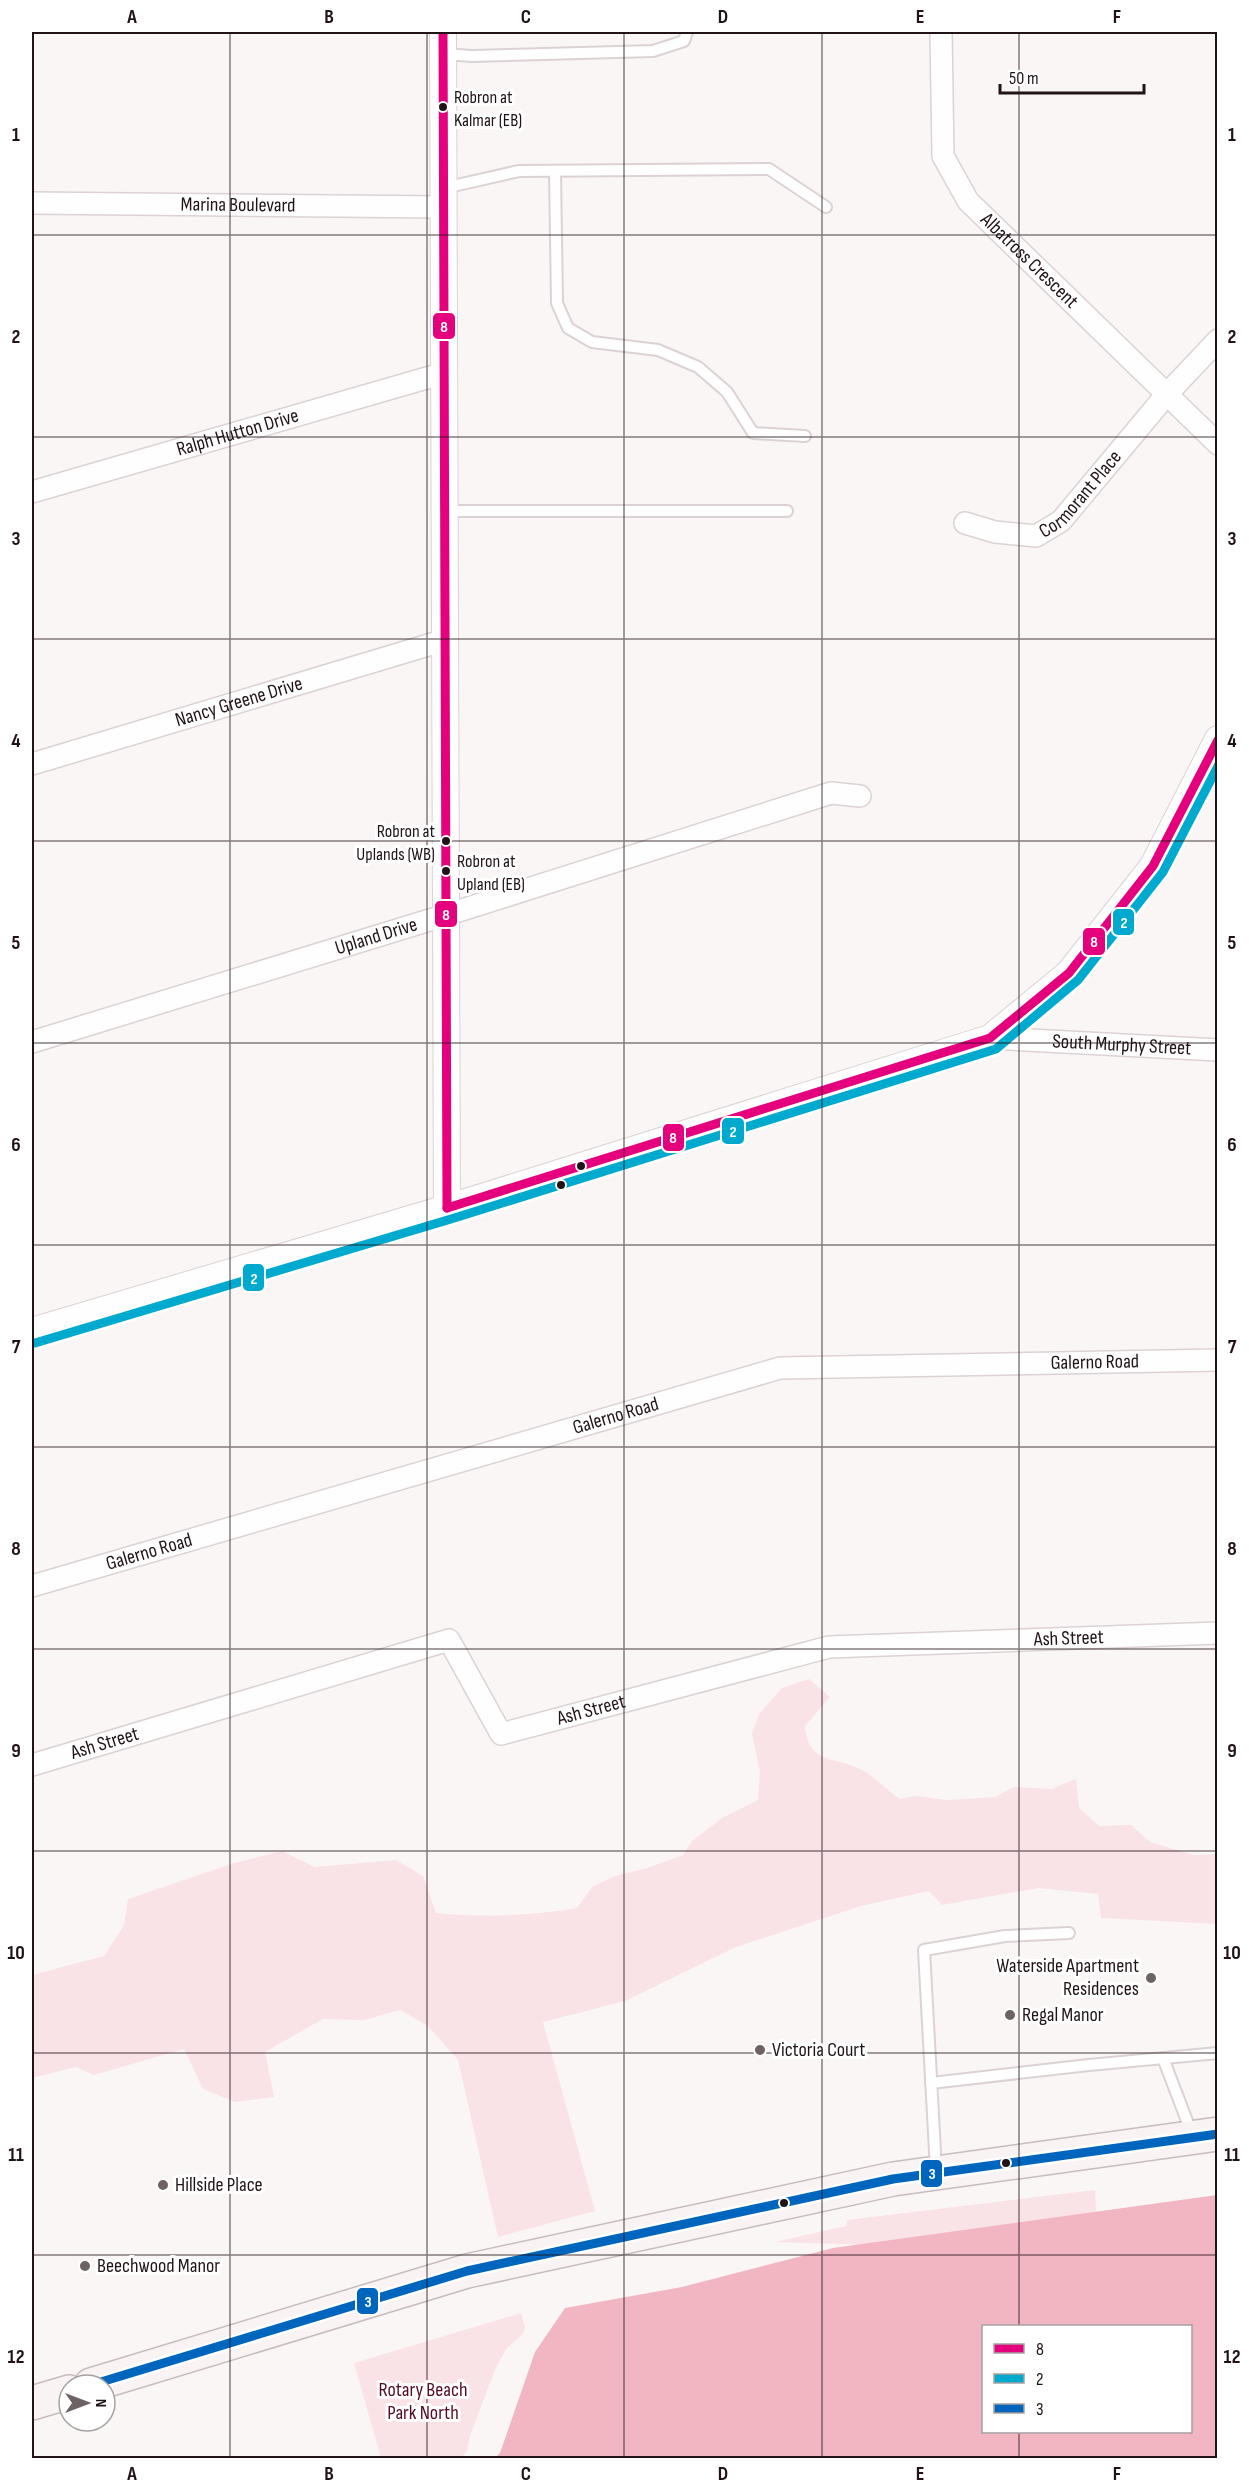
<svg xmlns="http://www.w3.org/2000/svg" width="1249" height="2490" font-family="'Sofia Sans Condensed',sans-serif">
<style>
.green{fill:#fae3e6}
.water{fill:#f1b6c2;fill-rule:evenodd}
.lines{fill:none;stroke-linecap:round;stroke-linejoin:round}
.service-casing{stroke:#dcd2d3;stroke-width:14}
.minor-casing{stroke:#dcd2d3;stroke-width:24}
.tertiary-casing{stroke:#dcd2d3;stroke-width:28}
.primary-casing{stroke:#c8bcbe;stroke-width:36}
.service{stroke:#fefefe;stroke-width:10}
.minor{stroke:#fefefe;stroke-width:21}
.tertiary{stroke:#fefefe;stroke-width:26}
.primary{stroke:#f9f3f4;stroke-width:33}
.bus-1-casing{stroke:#fff;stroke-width:14}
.bus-2-casing{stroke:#fff;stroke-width:14}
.bus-3-casing{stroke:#fff;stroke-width:14}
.bus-1{stroke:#e5007d;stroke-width:9}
.bus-2{stroke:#00a9ce;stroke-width:9}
.bus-3{stroke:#0065bd;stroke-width:9}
.grid{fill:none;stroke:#211316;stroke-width:1.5;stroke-opacity:0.55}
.bus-dot{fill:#211316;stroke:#fff;stroke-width:2}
.poi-dot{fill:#6d6264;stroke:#fff;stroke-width:2}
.labels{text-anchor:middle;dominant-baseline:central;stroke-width:6;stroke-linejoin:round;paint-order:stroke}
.bus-label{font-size:18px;fill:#211316;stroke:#fff;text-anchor:start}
.street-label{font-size:20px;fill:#211316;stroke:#fff}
.poi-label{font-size:20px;fill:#211316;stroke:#fff;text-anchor:start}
.park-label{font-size:20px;fill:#530b24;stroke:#fff}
.line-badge{stroke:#fff;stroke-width:2}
.badge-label{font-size:16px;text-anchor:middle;font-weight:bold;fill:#fff}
.neatline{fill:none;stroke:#211316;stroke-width:2}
.grid-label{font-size:20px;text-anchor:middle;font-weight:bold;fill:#211316}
</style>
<rect width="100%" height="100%" fill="#fbf6f6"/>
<g class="green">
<path d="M809,1679L830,1697L805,1726C808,1763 831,1756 858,1768C873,1775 887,1790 900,1799L916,1796L947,1800L995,1797L1014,1787L1051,1789L1076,1779L1079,1808L1099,1826L1131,1825L1150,1842L1194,1855L1217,1854V1924L1101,1918L1098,1894L1038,1888L942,1905L929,1891L861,1906L736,1947L625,2001L543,2022L595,2211L498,2237L458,2060L428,2026L400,2010L364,2020L323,2019L265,2052L274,2097L235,2102L203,2089L184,2049L94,2075L76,2067L32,2078V1975L104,1956L124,1925L128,1899L234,1863L282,1851L315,1867L396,1860L423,1876L436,1913C486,1918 528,1916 577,1908L592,1887L615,1876L647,1868L683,1855L692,1841L722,1818L758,1800L760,1772L752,1734L759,1714L782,1688Z"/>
<polygon points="1095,2190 1097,2229 875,2245 775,2242 846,2226 847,2220"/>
<polygon points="521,2313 525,2327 523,2334 506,2349 495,2370 470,2436 467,2451 461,2458 381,2458 354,2363"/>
</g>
<path class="water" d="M1217,2195V2458H495L500,2453L535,2352L565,2308L682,2287L833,2248ZM984,2326H1190V2432H984Z"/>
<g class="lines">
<defs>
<g id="service">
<polyline points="443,54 472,56 653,51 684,41 687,32"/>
<polyline points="555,171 557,303 568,328 592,342 658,350 698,367 727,392 753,433 805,436"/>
<polyline points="444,188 519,171 769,169 826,207"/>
<polyline points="445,511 787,511"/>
<polyline points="1163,2058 1192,2134"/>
<polyline points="931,2083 1089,2065 1218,2053"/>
<polyline points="936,2170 924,1950 1005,1936 1069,1933"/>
</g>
<g id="minor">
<path id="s1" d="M941,32L943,156L968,201L1218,444"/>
<path id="s2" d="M32,203L444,207"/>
<path id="s3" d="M32,492L444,373"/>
<path id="s4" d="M965,523L995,532L1036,536L1061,521L1167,394L1218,340"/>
<path id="s5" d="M32,764L445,640"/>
<path id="s6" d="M990,1038L1218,1050"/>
<path id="s7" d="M32,1042L446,915L831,793L860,796"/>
<path id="s8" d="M32,1586L780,1368L1218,1360"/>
<path id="s9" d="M32,1765L449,1640L501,1734L829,1647L1218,1633"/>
</g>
<g id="tertiary">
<polyline points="443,32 447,1208"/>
<polyline points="32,1331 447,1208 990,1038 1069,973 1153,866 1218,739"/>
</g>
<g id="primary">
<polyline points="91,2385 467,2271 893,2179 1218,2134"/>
<polyline points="32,2403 69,2392"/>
</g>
</defs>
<use href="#service" class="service-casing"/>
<use href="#minor" class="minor-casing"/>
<use href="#tertiary" class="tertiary-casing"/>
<use href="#primary" class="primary-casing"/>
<use href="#service" class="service"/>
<use href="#minor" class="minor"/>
<use href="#tertiary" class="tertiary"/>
<use href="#primary" class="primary"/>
<defs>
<g id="bus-1">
<polyline points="443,32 447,1208"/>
<polyline points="447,1208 990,1038 1069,973 1153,866 1218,740"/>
</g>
<polyline id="bus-2" points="35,1343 451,1219 996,1049 1078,980 1163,872 1218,766"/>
<polyline id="bus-3" points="91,2385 467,2271 893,2179 1218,2134"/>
</defs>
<use href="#bus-1" class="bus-1-casing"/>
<use href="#bus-2" class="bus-2-casing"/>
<use href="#bus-3" class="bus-3-casing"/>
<use href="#bus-1" class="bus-1"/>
<use href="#bus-2" class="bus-2"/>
<use href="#bus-3" class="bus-3"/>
</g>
<path class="grid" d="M230,32V2458M427,32V2458M624,32V2458M822,32V2458M1019,32V2326M32,235H1218M32,437H1218M32,639H1218M32,841H1218M32,1043H1218M32,1245H1218M32,1447H1218M32,1649H1218M32,1851H1218M32,2053H1218M32,2255H1218M1019,2432V2458"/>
<g class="bus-dot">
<circle cx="443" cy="107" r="5"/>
<circle cx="446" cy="841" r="5"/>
<circle cx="446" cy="871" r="5"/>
<circle cx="581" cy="1166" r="5"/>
<circle cx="561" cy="1185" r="5"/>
<circle cx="1006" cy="2163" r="5"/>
<circle cx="784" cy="2203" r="5"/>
</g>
<g class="poi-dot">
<circle cx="1151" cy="1978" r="6"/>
<circle cx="1010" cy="2015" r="6"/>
<circle cx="760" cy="2050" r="6"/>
<circle cx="163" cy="2185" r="6"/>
<circle cx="85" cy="2266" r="6"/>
</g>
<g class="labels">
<g class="bus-label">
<text x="454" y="97">Robron at<tspan x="454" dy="23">Kalmar (EB)</tspan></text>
<text x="435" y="831" text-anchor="end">Robron at<tspan x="435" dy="23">Uplands (WB)</tspan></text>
<text x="457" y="861">Robron at<tspan x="457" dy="23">Upland (EB)</tspan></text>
</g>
<g class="street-label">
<text stroke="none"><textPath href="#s2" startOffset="206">Marina Boulevard</textPath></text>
<text stroke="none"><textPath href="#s1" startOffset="261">Albatross Crescent</textPath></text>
<text stroke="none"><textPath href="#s3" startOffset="214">Ralph Hutton Drive</textPath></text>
<text stroke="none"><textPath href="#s4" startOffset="134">Cormorant Place</textPath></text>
<text stroke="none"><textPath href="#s5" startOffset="216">Nancy Greene Drive</textPath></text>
<text stroke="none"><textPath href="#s7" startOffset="360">Upland Drive</textPath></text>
<text stroke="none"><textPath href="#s6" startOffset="132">South Murphy Street</textPath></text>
<text stroke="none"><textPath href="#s8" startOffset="1094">Galerno Road</textPath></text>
<text stroke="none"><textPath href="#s8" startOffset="608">Galerno Road</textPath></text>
<text stroke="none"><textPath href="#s8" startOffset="122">Galerno Road</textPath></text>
<text stroke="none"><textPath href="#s9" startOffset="1122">Ash Street</textPath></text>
<text stroke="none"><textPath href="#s9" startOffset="636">Ash Street</textPath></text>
<text stroke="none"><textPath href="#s9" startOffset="76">Ash Street</textPath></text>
</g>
<g class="poi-label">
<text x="1139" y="1966" text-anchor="end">Waterside Apartment<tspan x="1139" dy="23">Residences</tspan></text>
<text x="1022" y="2015">Regal Manor</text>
<text x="772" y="2050">Victoria Court</text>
<text x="175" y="2185">Hillside Place</text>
<text x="97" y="2266">Beechwood Manor</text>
</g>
<g class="park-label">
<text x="423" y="2390">Rotary Beach<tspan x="423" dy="23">Park North</tspan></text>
</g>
</g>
<g class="line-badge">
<rect x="432" y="312" width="24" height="28" rx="6" fill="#e5007d"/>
<rect x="434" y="900" width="24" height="28" rx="6" fill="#e5007d"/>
<rect x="1112" y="908" width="23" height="28" rx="6" fill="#00a9ce"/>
<rect x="1082" y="927" width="24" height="29" rx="6" fill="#e5007d"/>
<rect x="721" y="1117" width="24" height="28" rx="6" fill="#00a9ce"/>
<rect x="662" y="1123" width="23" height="29" rx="6" fill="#e5007d"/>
<rect x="242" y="1263" width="23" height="29" rx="6" fill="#00a9ce"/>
<rect x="920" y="2159" width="23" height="29" rx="6" fill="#0065bd"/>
<rect x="356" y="2287" width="23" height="28" rx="6" fill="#0065bd"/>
</g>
<g class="badge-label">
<text x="444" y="332">8</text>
<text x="446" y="920">8</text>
<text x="1124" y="928">2</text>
<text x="1094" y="947">8</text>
<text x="733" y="1137">2</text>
<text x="673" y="1143">8</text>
<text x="254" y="1284">2</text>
<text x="932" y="2179">3</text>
<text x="368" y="2307">3</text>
</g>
<rect width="1249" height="2490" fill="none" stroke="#ffffff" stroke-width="66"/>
<rect x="982" y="2325" width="210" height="108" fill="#ffffff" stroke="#a6a1a2" stroke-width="1.5"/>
<rect x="994" y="2344" width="30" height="9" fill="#e5007d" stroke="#a6a1a2" stroke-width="1.5"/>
<text x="1036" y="2355" font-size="18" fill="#211316">8</text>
<rect x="994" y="2374" width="30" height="9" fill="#00a9ce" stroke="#a6a1a2" stroke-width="1.5"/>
<text x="1036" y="2385" font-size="18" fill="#211316">2</text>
<rect x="994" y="2404" width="30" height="9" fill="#0065bd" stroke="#a6a1a2" stroke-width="1.5"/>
<text x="1036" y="2415" font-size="18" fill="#211316">3</text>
<g transform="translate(87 2403) rotate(90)"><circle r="28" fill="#ffffff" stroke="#a6a1a2" stroke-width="1.5"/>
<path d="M0-4.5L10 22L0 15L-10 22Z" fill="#6d6264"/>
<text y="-9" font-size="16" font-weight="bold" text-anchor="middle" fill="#211316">N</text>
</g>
<path d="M1000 84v9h144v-9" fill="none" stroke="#211316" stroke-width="3"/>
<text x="1009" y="84" font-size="18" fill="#211316" stroke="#ffffff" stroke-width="4.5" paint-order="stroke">50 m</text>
<rect x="33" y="33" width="1183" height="2424" class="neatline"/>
<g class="grid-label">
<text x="132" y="23">A</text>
<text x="329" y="23">B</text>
<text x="526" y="23">C</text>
<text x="723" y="23">D</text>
<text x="920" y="23">E</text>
<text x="1117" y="23">F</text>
<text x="16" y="141">1</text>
<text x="1232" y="141">1</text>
<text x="16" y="343">2</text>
<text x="1232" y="343">2</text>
<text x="16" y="545">3</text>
<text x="1232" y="545">3</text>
<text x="16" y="747">4</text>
<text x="1232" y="747">4</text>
<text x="16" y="949">5</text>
<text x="1232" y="949">5</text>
<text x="16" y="1151">6</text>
<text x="1232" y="1151">6</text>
<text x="16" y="1353">7</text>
<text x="1232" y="1353">7</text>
<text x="16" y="1555">8</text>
<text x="1232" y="1555">8</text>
<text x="16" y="1757">9</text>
<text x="1232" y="1757">9</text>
<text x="16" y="1959">10</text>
<text x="1232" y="1959">10</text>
<text x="16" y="2161">11</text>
<text x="1232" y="2161">11</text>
<text x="16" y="2363">12</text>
<text x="1232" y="2363">12</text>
<text x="132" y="2480">A</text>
<text x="329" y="2480">B</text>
<text x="526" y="2480">C</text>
<text x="723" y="2480">D</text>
<text x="920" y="2480">E</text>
<text x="1117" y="2480">F</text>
</g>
</svg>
